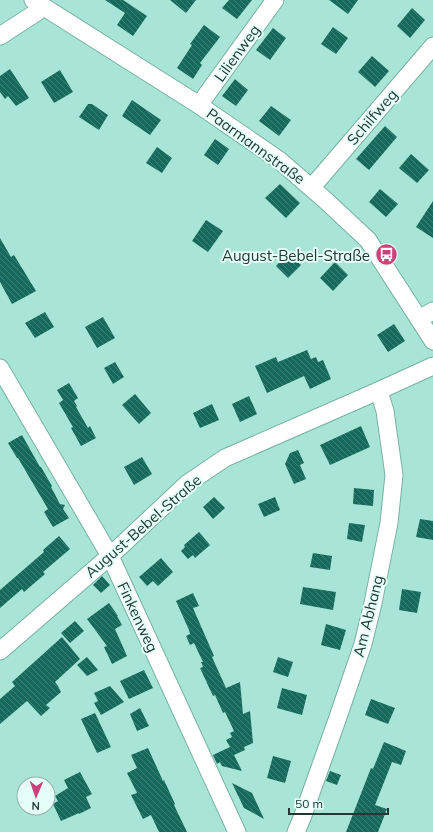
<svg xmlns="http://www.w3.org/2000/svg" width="433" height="832" font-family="Mulish,sans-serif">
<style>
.building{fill:url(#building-back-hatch)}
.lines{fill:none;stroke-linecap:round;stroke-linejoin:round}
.minor-casing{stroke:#76b1a3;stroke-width:19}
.minor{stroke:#fff;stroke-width:17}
.labels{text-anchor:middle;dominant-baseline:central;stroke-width:4;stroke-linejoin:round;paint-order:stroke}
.street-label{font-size:15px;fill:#203933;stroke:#e6fef8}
.poi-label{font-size:15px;fill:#203933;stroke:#e6fef8;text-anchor:end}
</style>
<defs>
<pattern id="building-back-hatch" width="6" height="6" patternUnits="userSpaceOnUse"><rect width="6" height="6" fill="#156a5c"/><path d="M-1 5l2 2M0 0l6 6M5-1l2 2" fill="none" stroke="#3f8076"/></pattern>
</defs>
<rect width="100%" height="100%" fill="#a9e5d7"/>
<g class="building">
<polygon points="105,0 123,0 147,16 133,36 117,25 125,13"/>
<polygon points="170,0 196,0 186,13"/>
<polygon points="229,0 252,0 237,19 222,8"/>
<polygon points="329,0 358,0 348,14"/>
<polygon points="412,8 425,20 410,38 397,26"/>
<polygon points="204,25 220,37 200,63 202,65 193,79 177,68 192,45 190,44"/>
<polygon points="333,27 348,38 336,54 321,44"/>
<polygon points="273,28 286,38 270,60 256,50"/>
<polygon points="372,56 389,71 375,87 358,72"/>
<polygon points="10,69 29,98 16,106 8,96 5,99 0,92 0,76"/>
<polygon points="60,70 73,92 54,103 41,82"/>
<polygon points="235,79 248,90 236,106 222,96"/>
<polygon points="132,100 161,120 150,135 122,116"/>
<polygon points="88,104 92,104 108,115 99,130 79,117"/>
<polygon points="271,106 291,120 279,136 259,121"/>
<polygon points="385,126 397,137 369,170 356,159"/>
<polygon points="215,139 229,149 218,165 204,155"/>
<polygon points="157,147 172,158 162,173 146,163"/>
<polygon points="411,154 429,170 417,183 399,168"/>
<polygon points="280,184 300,203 286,218 265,198"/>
<polygon points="380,189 398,204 386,217 369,202"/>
<polygon points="433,201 433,238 416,227"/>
<polygon points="206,220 223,231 208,252 192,241"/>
<polygon points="0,238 11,257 14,255 36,291 12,304 0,282"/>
<polygon points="288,253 301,265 288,278 276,266"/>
<polygon points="335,262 348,275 333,291 320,278"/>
<polygon points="45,312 54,327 35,338 25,323"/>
<polygon points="103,317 115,338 97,348 85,327"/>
<polygon points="394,324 405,341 388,352 377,335"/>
<polygon points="307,350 311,359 316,357 318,362 323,360 331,379 310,389 304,376 267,393 255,366 276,357 278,362"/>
<polygon points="115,362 124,377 113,384 104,368"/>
<polygon points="69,383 78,398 74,401 77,406 76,407 88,428 90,426 96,438 81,446 71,428 73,427 59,403 63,400 57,390"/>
<polygon points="135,394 151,413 139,424 122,405"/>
<polygon points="249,396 257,414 240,422 232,404"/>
<polygon points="212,404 219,420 200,428 193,413"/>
<polygon points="361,426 370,447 330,465 320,445"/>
<polygon points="22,435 40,467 41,467 52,486 51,487 60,504 65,505 63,509 69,518 53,527 44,512 48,509 18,458 17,458 8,443"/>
<polygon points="298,450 304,463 300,465 306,479 294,484 285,464 290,453"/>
<polygon points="142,457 152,474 134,485 124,467"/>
<polygon points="354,488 374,490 373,506 353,504"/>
<polygon points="214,497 225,508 213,519 203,507"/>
<polygon points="275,497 280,510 264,517 258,504"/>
<polygon points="420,519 433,521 433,540 416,537"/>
<polygon points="349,523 365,525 362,542 347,539"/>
<polygon points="199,532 210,545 195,558 193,555 188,559 181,551 185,547 184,545"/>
<polygon points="59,536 70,549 43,572 45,574 24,592 22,589 0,608 0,590 44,552 43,550"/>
<polygon points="313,553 332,556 330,570 310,567"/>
<polygon points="161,558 173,572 158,586 153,581 147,586 139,577"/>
<polygon points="102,576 110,585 101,593 93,585"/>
<polygon points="303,587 336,592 333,610 300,604"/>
<polygon points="402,589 421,592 417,613 399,610"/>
<polygon points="193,593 199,606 193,608 214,656 212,657 226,688 240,682 243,714 250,711 253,743 244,747 245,750 234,755 242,771 222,766 220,762 217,764 213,755 230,747 226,740 232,737 230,733 234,731 225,712 223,713 215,695 213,696 200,668 203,667 201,662 203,662 194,643 190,645 186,636 190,634 189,630 176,601"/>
<polygon points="109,603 118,616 117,616 122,625 115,629 127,656 112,664 104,647 107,646 87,619"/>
<polygon points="75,621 84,631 70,643 61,633"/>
<polygon points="326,624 346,630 340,650 321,645"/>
<polygon points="62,637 80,659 55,682 58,686 61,692 46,705 50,708 41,716 27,701 0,724 0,699 15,686 12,682"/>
<polygon points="87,657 98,670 87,676 77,665"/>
<polygon points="278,657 293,662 288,677 273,672"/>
<polygon points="144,670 153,688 129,699 120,681"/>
<polygon points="110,686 124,702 101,715 94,703 98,701 94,693"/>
<polygon points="282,688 307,695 302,715 277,708"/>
<polygon points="371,699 395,708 388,724 365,715"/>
<polygon points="140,708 149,726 137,731 130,714"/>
<polygon points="95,713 111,747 97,753 81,719"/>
<polygon points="384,742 406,751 401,765 392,762 375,805 387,809 378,832 346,832 371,768 373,769"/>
<polygon points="148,748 163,781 164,780 175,804 174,805 187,832 159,832 151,815 143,819 131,795 137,793 127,773 137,768 131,755"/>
<polygon points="273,756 291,761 285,783 267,778"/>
<polygon points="330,771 341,775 337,785 326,781"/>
<polygon points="80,772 92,794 86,797 91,808 79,814 79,813 61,821 53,804 58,801 55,796 68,788 64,780"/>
<polygon points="232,783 252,793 264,819 244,808"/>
</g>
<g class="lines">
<defs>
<g id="minor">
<polyline points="33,0 199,105 279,160 323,198 368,240 433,341"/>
<polyline points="0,36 37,12 42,6"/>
<polyline points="199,105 275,0"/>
<polyline points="312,187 433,46"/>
<polyline points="419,319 433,311"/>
<polyline points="0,368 110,556 237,832"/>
<polyline points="0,651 110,556 188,483 225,458 378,391 433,366"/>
<polyline points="296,832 302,818 337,720 363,644 373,603 389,523 394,475 385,411 381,398 378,391"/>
</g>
</defs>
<use href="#minor" class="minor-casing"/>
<use href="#minor" class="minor"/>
</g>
<defs>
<symbol id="bus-disc" viewBox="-11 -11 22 22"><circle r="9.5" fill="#ca417b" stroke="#e6fef8"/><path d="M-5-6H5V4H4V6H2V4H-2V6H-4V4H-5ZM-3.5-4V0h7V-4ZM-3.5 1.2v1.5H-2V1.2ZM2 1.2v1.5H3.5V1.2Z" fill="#fff"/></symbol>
</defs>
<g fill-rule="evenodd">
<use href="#bus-disc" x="374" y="242" width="25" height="25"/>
</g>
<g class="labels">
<g class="street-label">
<text transform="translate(237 53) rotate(-54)">Lilienweg</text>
<text transform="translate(372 117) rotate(-49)">Schilfweg</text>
<text transform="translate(256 146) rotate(36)">Paarmannstraße</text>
<text transform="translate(143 526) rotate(-41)">August-Bebel-Straße</text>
<text transform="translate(368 616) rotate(-76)">Am Abhang</text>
<text transform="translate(138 617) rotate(65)">Finkenweg</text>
</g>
<g class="poi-label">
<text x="370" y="255">August-Bebel-Straße</text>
</g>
</g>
<g transform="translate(36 796) rotate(182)"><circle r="19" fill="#e6fef8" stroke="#97afa9"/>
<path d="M0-3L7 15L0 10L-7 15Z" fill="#ca417b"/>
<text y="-6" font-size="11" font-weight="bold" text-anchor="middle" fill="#203933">N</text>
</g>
<path d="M289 808v6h99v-6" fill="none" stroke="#203933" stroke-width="2"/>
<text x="295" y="808" font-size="12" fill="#203933" stroke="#e6fef8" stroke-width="3" paint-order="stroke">50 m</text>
</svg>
